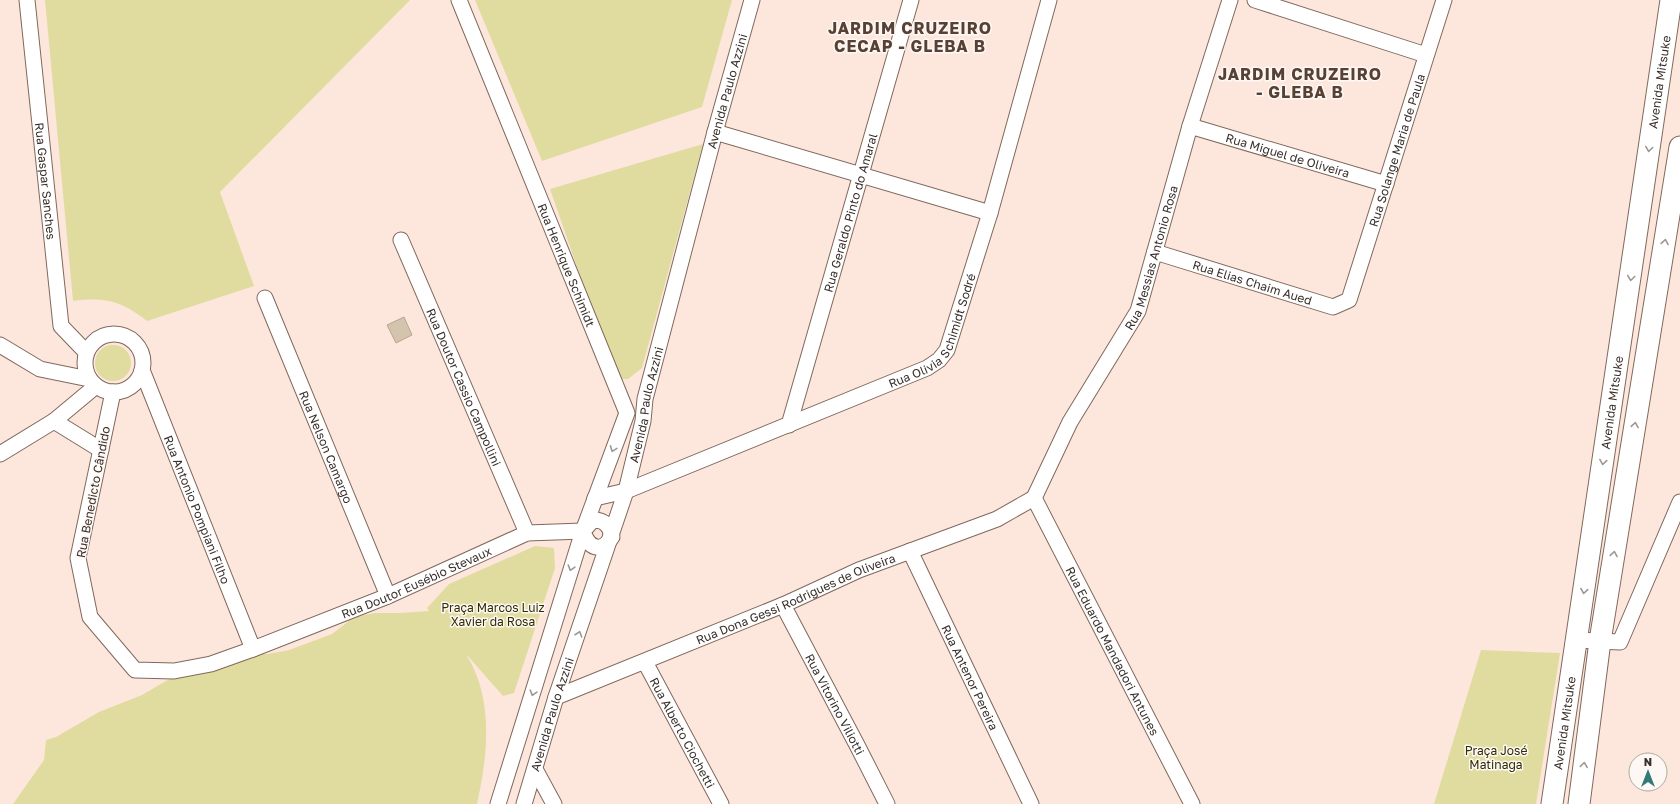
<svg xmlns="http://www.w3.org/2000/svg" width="1680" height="804" font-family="'Golos Text',sans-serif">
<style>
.green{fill:#e0dca0}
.building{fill:#d5c4ad;stroke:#b6a690}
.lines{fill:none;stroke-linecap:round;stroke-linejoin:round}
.minor-casing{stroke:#80685c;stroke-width:17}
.secondary-casing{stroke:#80685c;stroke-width:23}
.minor{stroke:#fff;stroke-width:15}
.secondary{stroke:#fff;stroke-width:21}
.oneway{stroke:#9c9794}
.labels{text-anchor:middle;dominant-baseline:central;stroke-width:3;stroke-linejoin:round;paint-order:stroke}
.street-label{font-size:12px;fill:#392f2a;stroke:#fef8f5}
.park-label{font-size:12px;fill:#2f2c02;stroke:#fef8f5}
.district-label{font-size:16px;font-weight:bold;letter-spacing:1px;fill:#574135;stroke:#fef8f5}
</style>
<rect width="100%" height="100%" fill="#fde7dc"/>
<g class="green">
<path d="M45,0H410L220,192L254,286L147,321C121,301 106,297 73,301Z"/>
<polygon points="475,0 732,0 702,107 542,161"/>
<polygon points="703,144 642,368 628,379 616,379 550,189"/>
<circle cx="113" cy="363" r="18"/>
<path d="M535,546L554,548L555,568L514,693L503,696L466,654C494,698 488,755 477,804H13L44,760L46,740L56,737L99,712L142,695L207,657L242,654H268L289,650L332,634L354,617L375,613H401L429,611L427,608L449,584Z"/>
<polygon points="1481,650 1560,653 1536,804 1434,804"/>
</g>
<polygon class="building" points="404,317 412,335 396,343 387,325"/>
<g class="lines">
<defs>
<g id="minor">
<path id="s1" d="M27,0L61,326L86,352"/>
<path id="s2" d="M459,0L627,413L583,531L498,804"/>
<polyline points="1255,0 1426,55"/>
<path id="s3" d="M1190,126L1386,184"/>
<polyline points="715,132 990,213"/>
<path id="s4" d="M401,240L527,533"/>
<path id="s5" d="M1155,252L1333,307L1349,300L1444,0"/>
<path id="s6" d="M265,298L388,596"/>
<circle cx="114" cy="363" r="29"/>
<polyline points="0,345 40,369 89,379"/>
<path id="s7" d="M142,370L253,649"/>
<path id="s8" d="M113,392L78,558L90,617L135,670L174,671L211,664L253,649L388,596L527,533L583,531"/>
<polyline points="54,421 101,450"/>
<path id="s9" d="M789,425L911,0"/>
<polyline points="0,454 54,421 96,386"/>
<path id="s10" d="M595,498L626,491L927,368L939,360L947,350L990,213L1049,0"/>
<path id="s11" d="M1034,498L1070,422L1138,311L1190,126L1230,0"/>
<path id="s12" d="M1034,498L1192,804"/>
<path d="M597,520C607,522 610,527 612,537C601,554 588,548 583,531L591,522Z"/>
<path id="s13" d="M910,551L1031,804"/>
<path id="s14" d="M783,605L858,747L887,804"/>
<polyline points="1576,640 1620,642 1680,502"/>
<path id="s15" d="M645,662L721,804"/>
<path id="s16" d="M556,697L783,605L859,570L997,519L1034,498"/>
<polyline points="535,769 554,804"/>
<path id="s17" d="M524,804L556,697L626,491L643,421L645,399L715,132L752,0"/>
</g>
<g id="secondary">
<path id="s18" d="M1552,804L1671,0"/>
<polyline points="1579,804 1600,641 1680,147"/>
</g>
</defs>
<use href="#minor" class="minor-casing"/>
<use href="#secondary" class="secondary-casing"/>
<use href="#minor" class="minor"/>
<use href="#secondary" class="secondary"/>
</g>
<defs><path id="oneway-chevron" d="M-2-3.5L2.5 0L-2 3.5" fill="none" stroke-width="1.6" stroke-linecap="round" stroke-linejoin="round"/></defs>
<g class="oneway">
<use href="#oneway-chevron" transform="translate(1649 149) rotate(98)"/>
<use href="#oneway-chevron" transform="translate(1665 242) rotate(-81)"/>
<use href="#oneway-chevron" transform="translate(1631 278) rotate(98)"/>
<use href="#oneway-chevron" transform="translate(1635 425) rotate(-81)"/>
<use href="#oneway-chevron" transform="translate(613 449) rotate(111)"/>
<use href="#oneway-chevron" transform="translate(1603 462) rotate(99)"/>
<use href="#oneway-chevron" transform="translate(1614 554) rotate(-81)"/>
<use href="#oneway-chevron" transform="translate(571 568) rotate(107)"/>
<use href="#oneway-chevron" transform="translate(1584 591) rotate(99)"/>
<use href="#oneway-chevron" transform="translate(579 634) rotate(-71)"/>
<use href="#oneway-chevron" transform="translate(533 693) rotate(107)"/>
<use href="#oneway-chevron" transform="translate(1584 765) rotate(-82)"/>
</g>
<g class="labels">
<g class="street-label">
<text stroke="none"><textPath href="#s18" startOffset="730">Avenida Mitsuke</textPath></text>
<text stroke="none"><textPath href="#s17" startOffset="742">Avenida Paulo Azzini</textPath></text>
<text stroke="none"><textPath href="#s5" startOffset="361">Rua Solange Maria de Paula</textPath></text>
<text stroke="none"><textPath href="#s3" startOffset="102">Rua Miguel de Oliveira</textPath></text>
<text stroke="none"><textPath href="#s1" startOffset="182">Rua Gaspar Sanches</textPath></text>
<text stroke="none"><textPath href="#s9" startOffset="221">Rua Geraldo Pinto do Amaral</textPath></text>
<text stroke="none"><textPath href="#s11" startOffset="269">Rua Messias Antonio Rosa</textPath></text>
<text stroke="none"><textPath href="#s2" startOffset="286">Rua Henrique Schimidt</textPath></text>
<text stroke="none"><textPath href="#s5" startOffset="102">Rua Elias Chaim Aued</textPath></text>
<text stroke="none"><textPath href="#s10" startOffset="390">Rua Olivia Schimidt Sodré</textPath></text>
<text stroke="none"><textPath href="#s4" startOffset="160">Rua Doutor Cassio Campollini</textPath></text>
<text stroke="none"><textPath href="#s18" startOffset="406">Avenida Mitsuke</textPath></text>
<text stroke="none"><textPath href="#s17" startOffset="418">Avenida Paulo Azzini</textPath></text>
<text stroke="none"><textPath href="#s6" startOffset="161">Rua Nelson Camargo</textPath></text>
<text transform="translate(93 492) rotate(-79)">Rua Benedicto Cândido</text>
<text stroke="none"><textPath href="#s7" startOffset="150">Rua Antonio Pompiani Filho</textPath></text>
<text stroke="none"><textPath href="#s8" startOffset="597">Rua Doutor Eusébio Stevaux</textPath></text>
<text stroke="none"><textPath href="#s16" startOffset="259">Rua Dona Gessi Rodrigues de Oliveira</textPath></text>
<text stroke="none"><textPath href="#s12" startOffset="172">Rua Eduardo Mandadori Antunes</textPath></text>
<text stroke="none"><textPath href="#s13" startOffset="140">Rua Antenor Pereira</textPath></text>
<text stroke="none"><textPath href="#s14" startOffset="112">Rua Vitorino Viliotti</textPath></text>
<text stroke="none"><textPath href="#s17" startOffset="94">Avenida Paulo Azzini</textPath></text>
<text stroke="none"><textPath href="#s18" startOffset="82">Avenida Mitsuke</textPath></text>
<text stroke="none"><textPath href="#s15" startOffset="80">Rua Alberto Ciochetti</textPath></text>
</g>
<g class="park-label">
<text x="493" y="607">Praça Marcos Luiz<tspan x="493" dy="14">Xavier da Rosa</tspan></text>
<text x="1496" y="750">Praça José<tspan x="1496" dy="14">Matinaga</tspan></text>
</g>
<g class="district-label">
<text x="910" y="28">JARDIM CRUZEIRO<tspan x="910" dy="18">CECAP - GLEBA B</tspan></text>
<text x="1300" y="74">JARDIM CRUZEIRO<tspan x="1300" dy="18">- GLEBA B</tspan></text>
</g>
</g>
<g transform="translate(1648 772)"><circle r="19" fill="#fef8f5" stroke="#afa8a4"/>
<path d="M0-3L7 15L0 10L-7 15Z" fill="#317a77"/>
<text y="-6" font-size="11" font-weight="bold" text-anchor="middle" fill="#392f2a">N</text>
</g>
</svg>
